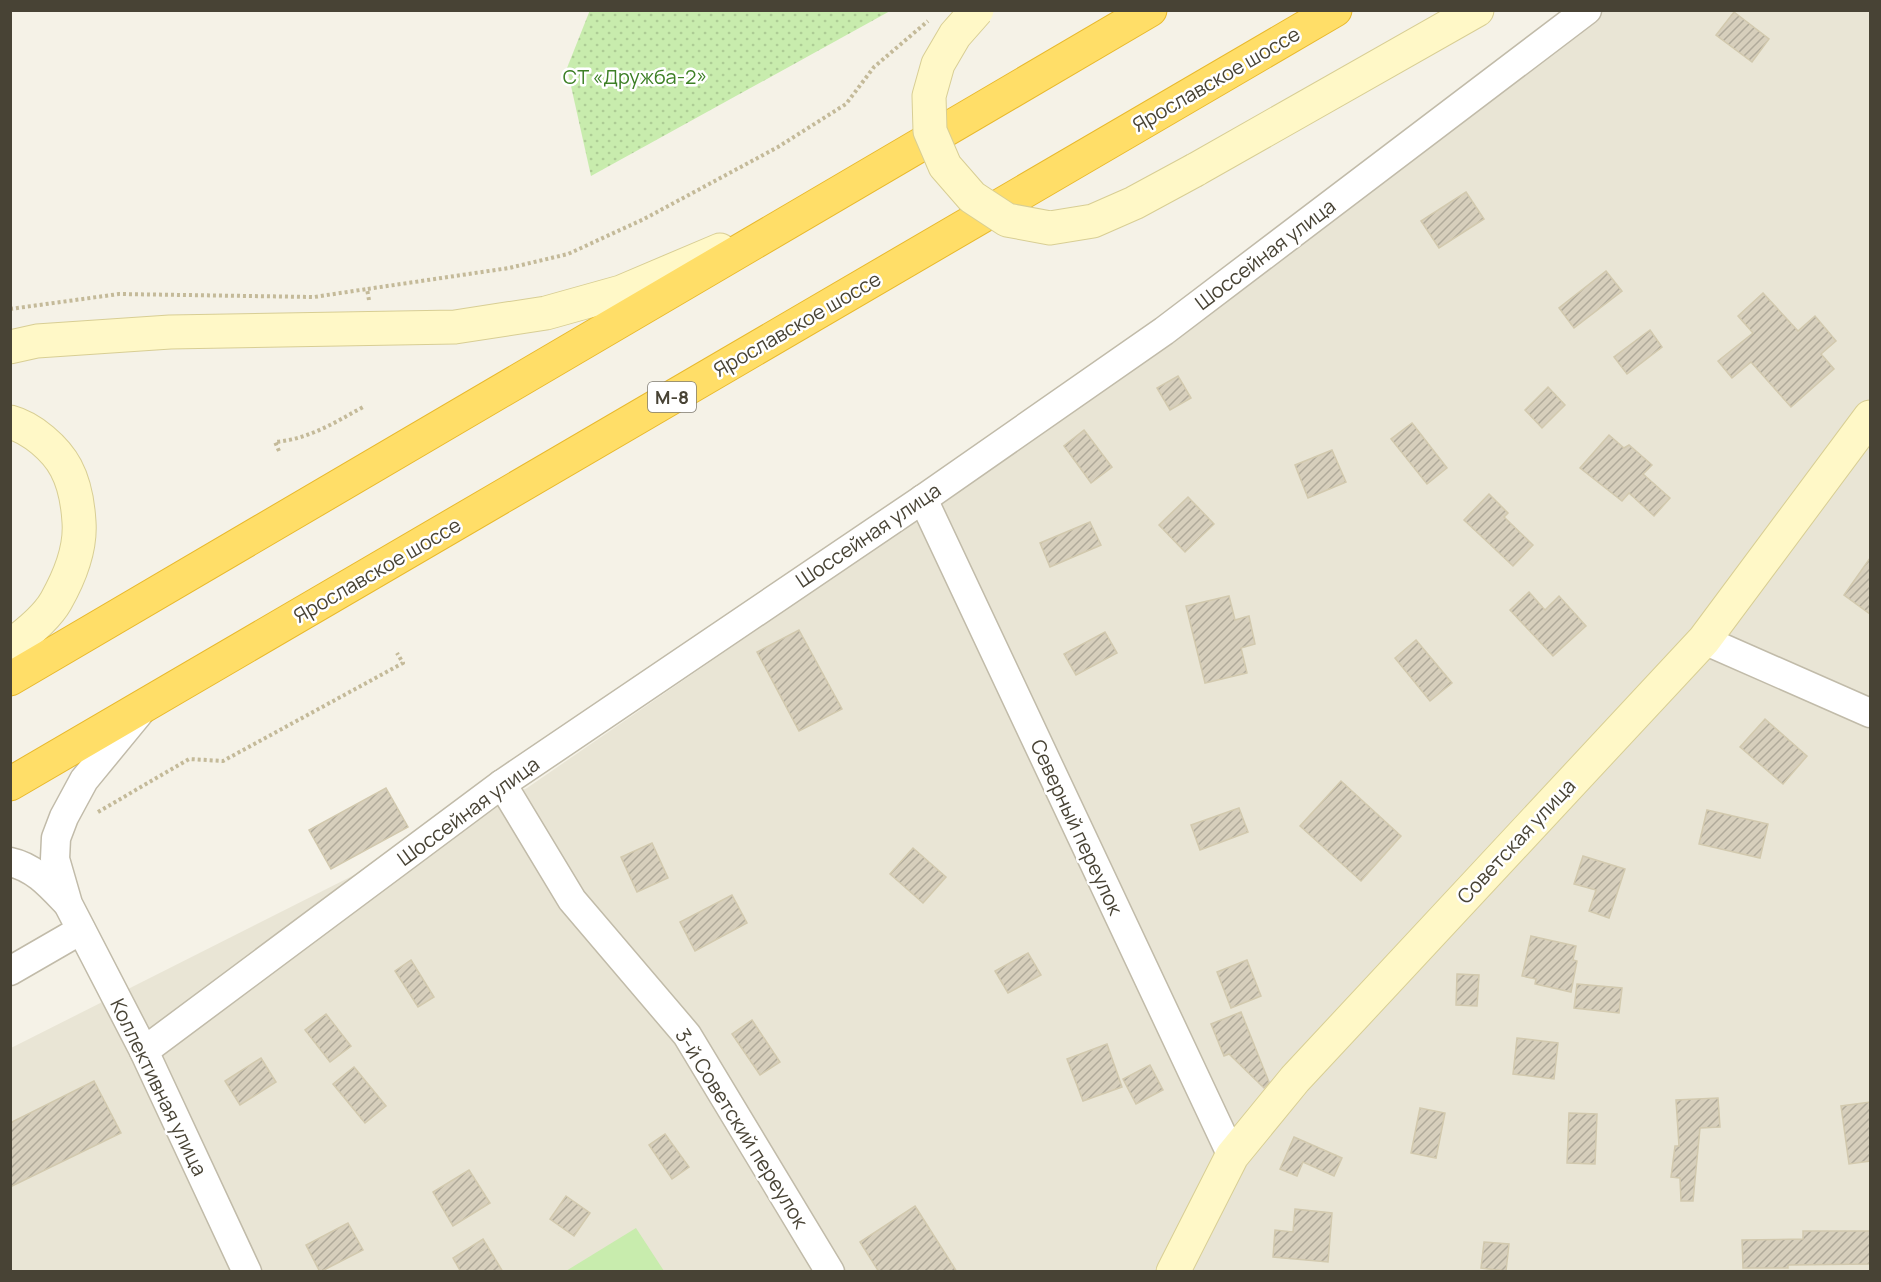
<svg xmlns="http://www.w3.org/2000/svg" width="1881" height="1282" font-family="Manrope,sans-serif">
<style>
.residential{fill:#e9e5d5}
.grass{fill:url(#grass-dots)}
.park{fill:#c8ecad}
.building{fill:url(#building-hatch);stroke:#d2c9ae;stroke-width:1.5}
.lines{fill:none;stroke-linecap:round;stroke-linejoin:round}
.street-casing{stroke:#c1bba9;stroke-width:31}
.secondary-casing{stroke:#d8ce94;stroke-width:35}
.highway-casing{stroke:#e8b92d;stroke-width:35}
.path{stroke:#c4ba99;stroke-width:4;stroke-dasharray:3 3;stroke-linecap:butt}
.street{stroke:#fff;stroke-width:28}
.secondary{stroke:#fff8c7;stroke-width:33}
.highway{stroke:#ffde68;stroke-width:33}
.secondary-bridge-casing{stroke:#d8ce94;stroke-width:35;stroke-linecap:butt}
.secondary-bridge{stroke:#fff8c7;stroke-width:33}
.labels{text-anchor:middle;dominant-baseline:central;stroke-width:5;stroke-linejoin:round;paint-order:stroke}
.shield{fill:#fff;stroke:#7f7b72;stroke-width:1.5}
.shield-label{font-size:18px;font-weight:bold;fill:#484335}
.park-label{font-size:20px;fill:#3c7f24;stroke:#fff}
.street-label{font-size:20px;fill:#484335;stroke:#fff}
</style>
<defs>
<pattern id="grass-dots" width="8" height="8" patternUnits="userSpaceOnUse" patternTransform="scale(1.5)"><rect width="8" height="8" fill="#c8ecad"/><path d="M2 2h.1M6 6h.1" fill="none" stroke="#adcc95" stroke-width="1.8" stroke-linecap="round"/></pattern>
<pattern id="building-hatch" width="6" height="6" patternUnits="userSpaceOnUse" patternTransform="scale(1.5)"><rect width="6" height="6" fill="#d7cfbc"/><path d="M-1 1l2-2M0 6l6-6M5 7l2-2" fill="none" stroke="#b0aa9a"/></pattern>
</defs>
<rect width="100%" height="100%" fill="#f5f2e7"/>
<polygon class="residential" points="1598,11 1870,11 1870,1271 11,1272 11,1048 527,788 1161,351"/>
<polygon class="grass" points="590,10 890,10 890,11 591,176 567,68"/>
<polygon class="park" points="636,1228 664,1271 566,1271"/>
<g class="building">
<polygon points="1734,12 1769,39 1752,62 1716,35"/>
<polygon points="1466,192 1484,219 1439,248 1421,221"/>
<polygon points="1606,271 1622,291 1574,328 1559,308"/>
<polygon points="1763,293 1798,331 1815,316 1836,341 1821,354 1834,369 1791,407 1751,362 1732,378 1718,361 1753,333 1738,316"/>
<polygon points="1650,330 1662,347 1627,374 1614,357"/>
<polygon points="1178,376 1191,398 1170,410 1157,388"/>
<polygon points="1548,387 1565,405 1542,428 1525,410"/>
<polygon points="1412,423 1447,468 1427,484 1391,439"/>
<polygon points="1084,430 1112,467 1091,483 1064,446"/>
<polygon points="1609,435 1624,448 1629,445 1652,465 1643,474 1670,498 1654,516 1629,493 1622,501 1580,468"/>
<polygon points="1332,450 1346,482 1308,498 1295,465"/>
<polygon points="1489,494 1508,513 1504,517 1533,545 1513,566 1464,520"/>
<polygon points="1188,497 1214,524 1185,552 1159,525"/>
<polygon points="1090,522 1101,545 1050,567 1040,543"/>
<polygon points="1870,558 1870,614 1844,595"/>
<polygon points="1529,592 1545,610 1559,596 1586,626 1553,656 1510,610"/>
<polygon points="1229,596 1235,620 1249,616 1255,644 1241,648 1247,673 1205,683 1186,606"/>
<polygon points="799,630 842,709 799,731 757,652"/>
<polygon points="1105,632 1117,653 1076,675 1064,654"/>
<polygon points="1416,640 1452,683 1430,701 1395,658"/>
<polygon points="1765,719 1807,756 1783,784 1740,747"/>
<polygon points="1341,781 1401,836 1361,881 1300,826"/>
<polygon points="386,788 408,827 331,869 309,830"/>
<polygon points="1239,808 1248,832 1200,850 1191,825"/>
<polygon points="1707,810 1768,824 1760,858 1699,844"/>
<polygon points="652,843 668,878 637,892 621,857"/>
<polygon points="913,848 946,877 923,903 890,874"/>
<polygon points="1583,856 1625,869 1609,918 1589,911 1596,890 1574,884"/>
<polygon points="732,895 747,923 695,951 680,922"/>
<polygon points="1531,936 1576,946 1573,960 1577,961 1571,992 1535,984 1536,979 1522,976"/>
<polygon points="1028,953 1041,975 1008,993 995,971"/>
<polygon points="411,960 434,997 418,1007 395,971"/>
<polygon points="1247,960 1261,996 1231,1008 1217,972"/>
<polygon points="1457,974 1479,975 1477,1006 1456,1005"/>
<polygon points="1577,984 1622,988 1619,1013 1574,1008"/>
<polygon points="1241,1012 1269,1082 1264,1088 1229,1054 1224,1056 1211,1024"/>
<polygon points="326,1014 351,1046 330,1062 305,1030"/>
<polygon points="752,1020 780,1062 760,1075 732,1034"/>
<polygon points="1517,1038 1558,1043 1554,1079 1513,1074"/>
<polygon points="1107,1044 1122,1087 1083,1101 1067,1059"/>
<polygon points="261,1058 276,1082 240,1105 225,1081"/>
<polygon points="1150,1065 1163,1090 1136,1104 1123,1079"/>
<polygon points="354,1067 386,1106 365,1123 333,1084"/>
<polygon points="94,1081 121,1133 10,1187 10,1123"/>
<polygon points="1718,1098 1720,1127 1700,1128 1693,1201 1681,1201 1680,1178 1671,1177 1675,1146 1679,1146 1676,1100"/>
<polygon points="1870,1102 1870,1161 1849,1164 1841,1106"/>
<polygon points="1420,1108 1445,1113 1436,1158 1411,1153"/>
<polygon points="1569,1113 1597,1114 1595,1164 1567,1163"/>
<polygon points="665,1134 689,1167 672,1179 649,1145"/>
<polygon points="1294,1137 1342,1158 1334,1176 1303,1162 1297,1176 1280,1169"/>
<polygon points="469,1170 490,1203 453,1226 433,1192"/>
<polygon points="566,1196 590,1213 574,1236 550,1219"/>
<polygon points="915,1206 957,1272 879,1272 860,1242"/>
<polygon points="1295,1209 1332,1213 1328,1262 1273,1257 1275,1230 1293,1232"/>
<polygon points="348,1223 363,1250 320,1272 306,1245"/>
<polygon points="1803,1231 1870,1231 1870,1264 1788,1265 1788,1268 1743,1268 1742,1240 1803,1239"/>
<polygon points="483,1239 503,1272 461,1272 453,1258"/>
<polygon points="1484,1242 1509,1244 1506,1271 1481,1268"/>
</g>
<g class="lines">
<defs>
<g id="street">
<polyline points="923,499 1232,1156"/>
<polyline points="1704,640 1870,713"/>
<polyline points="139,713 84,780 64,817 56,838 55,859 68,904 144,1051 247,1272"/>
<polyline points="502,784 572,900 687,1035 830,1272"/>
<path d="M10,862C34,867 50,885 66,902"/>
<polyline points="10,971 81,930"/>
<polyline points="144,1051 502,784 923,499 1164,331 1587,10"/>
</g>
<g id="secondary">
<polyline points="1195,170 1477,10"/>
<polyline points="10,347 37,341 170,332 455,327 546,313 621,292 720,250"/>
<path d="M10,422C32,428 56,449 66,468C74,483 78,505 79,522C81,549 69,578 56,601C47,617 25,635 10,646"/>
<polyline points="1173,1272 1232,1156 1295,1079 1704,640 1870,417"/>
</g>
<g id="highway">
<polyline points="10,679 1150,10"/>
<polyline points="10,784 1335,10"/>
</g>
</defs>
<use href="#street" class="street-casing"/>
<use href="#secondary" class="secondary-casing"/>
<use href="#highway" class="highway-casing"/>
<g class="path">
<polyline points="369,300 367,289 509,268 568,254 644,219 778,147 846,104 874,67 928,21"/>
<polyline points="10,309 119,294 314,297 367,289"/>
<path d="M279,451L275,442C309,439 334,423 363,407"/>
<polyline points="98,812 189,759 223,761 403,663 397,653"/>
</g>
<use href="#street" class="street"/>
<use href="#secondary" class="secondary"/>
<use href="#highway" class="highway"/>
<defs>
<polyline id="secondary-bridge" points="977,10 955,35 938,64 929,96 930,131 945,166 972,197 1007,220 1050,228 1093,221 1134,203 1195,170"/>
</defs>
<use href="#secondary-bridge" class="secondary-bridge-casing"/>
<use href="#secondary-bridge" class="secondary-bridge"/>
</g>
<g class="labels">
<rect class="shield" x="648" y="382" width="48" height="30" rx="4.5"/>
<g class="shield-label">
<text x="672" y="397">М-8</text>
</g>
<g class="park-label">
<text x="635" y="76">СТ «Дружба-2»</text>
</g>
<g class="street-label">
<text transform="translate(1216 79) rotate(-30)">Ярославское шоссе</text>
<text transform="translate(1265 254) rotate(-37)">Шоссейная улица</text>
<text transform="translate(797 324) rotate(-30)">Ярославское шоссе</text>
<text transform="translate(868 535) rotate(-34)">Шоссейная улица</text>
<text transform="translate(377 570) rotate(-30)">Ярославское шоссе</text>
<text transform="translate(468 811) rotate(-36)">Шоссейная улица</text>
<text transform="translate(1077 827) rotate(65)">Северный переулок</text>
<text transform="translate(1516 841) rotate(-47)">Советская улица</text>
<text transform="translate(159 1087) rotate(64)">Коллективная улица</text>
<text transform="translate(742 1128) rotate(58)">3-й Советский переулок</text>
</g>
</g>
<rect width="1881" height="1282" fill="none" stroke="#484335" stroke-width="24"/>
</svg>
